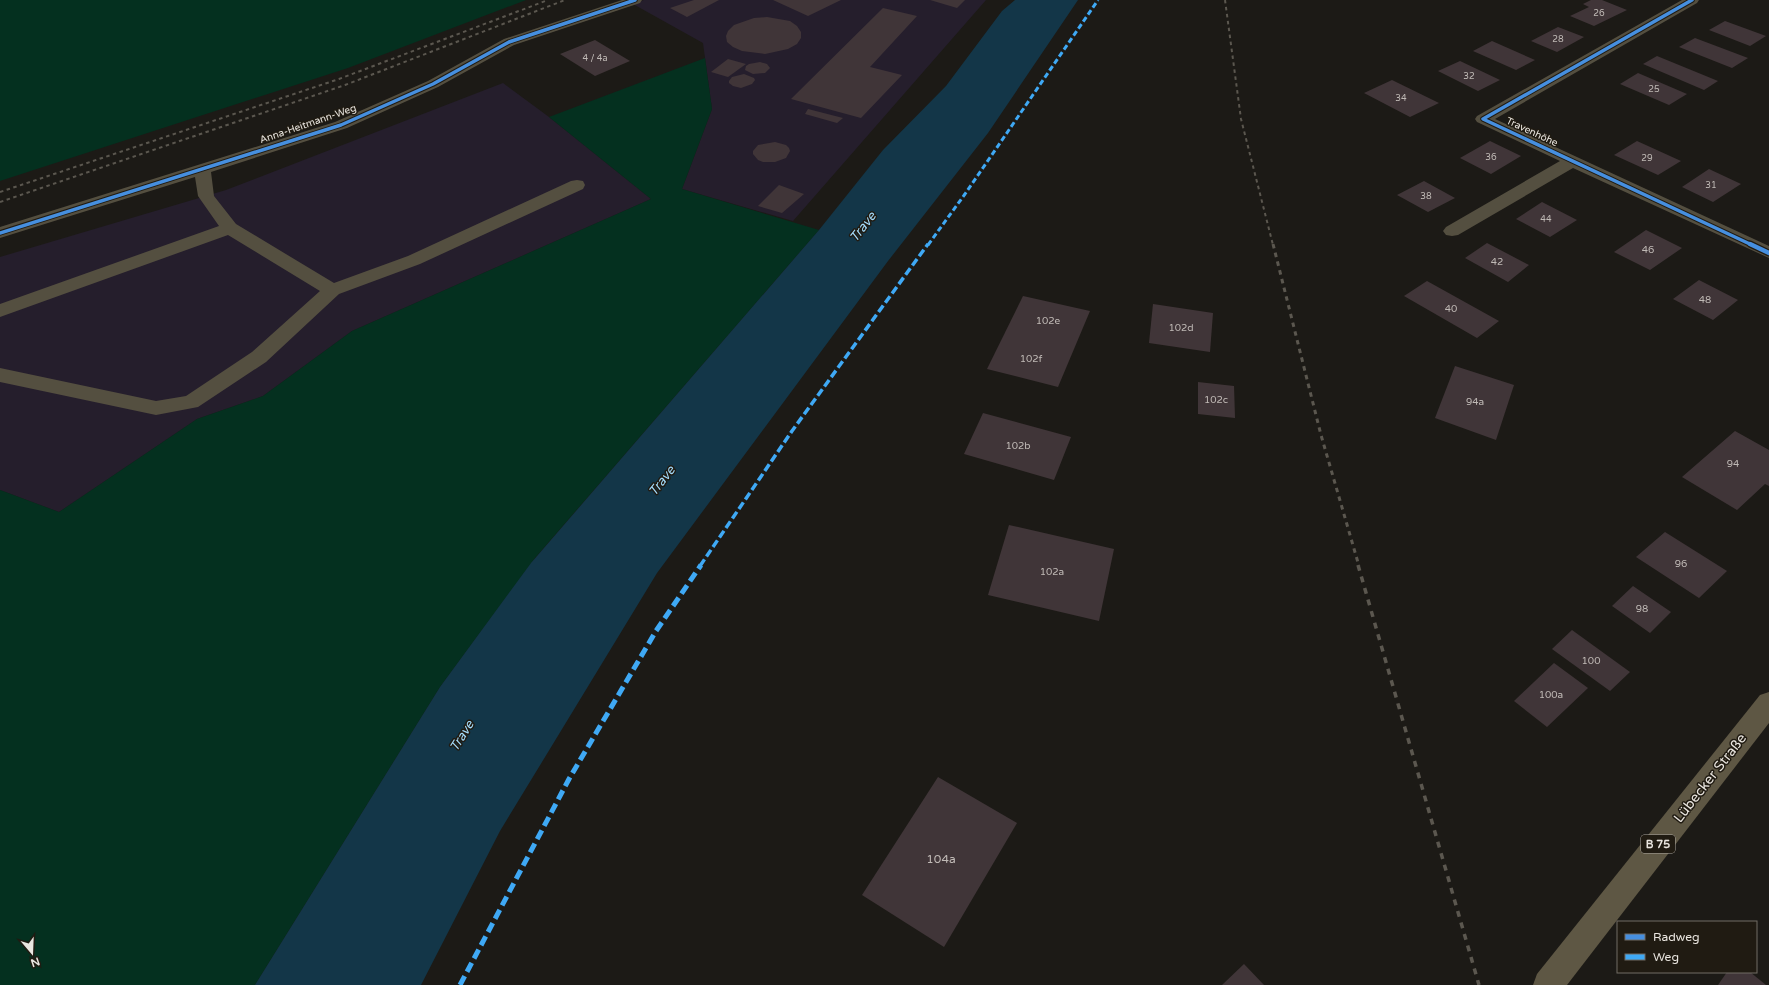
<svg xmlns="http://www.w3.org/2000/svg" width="1769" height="985" font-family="'Varela Round',sans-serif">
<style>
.industrial{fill:#251e2c}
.green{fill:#04301f}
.water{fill:#133648}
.building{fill:#403538}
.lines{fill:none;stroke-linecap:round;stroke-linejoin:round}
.minor{fill:#544f40;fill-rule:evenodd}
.major{fill:#5e5744;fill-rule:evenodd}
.rail-far2{stroke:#5b574f;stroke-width:2;stroke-dasharray:3.5 3.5;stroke-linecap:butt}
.rail-far1{stroke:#5b574f;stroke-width:3;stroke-dasharray:4.5 4.5;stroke-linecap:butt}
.rail{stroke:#5b574f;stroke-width:3.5;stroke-dasharray:6 6;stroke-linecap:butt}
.quiet-far2{stroke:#3fa9f5;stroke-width:3;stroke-dasharray:5.5 3;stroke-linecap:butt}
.quiet-far1{stroke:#3fa9f5;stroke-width:3.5;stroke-dasharray:8 3.5;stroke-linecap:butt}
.quiet{stroke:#3fa9f5;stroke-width:5;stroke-dasharray:10 5;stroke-linecap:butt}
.cycleway-far1-casing{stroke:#201b12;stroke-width:5.5}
.cycleway-casing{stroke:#201b12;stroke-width:7}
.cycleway-far1{stroke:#468fdf;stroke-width:3.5}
.cycleway{stroke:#468fdf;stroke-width:4.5}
.labels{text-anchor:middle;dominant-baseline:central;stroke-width:3;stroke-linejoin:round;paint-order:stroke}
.far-number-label{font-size:9px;fill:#c0bab6}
.far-street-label{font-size:10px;fill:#eae6e0;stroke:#201b12}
.number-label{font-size:10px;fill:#c0bab6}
.shield{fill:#201b12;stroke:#ada9a2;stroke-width:1}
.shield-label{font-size:11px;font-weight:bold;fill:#eae6e0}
.near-number-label{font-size:12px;fill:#c0bab6}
.water-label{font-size:13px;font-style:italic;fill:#a3dbfb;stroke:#201b12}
.near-street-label{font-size:14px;fill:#eae6e0;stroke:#201b12}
</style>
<rect width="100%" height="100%" fill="#1c1a16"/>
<g class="industrial">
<polygon points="644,0 986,0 793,221 682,189 712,109 703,43 633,4"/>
<polygon points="503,83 549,117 651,199 352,331 263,396 197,419 59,512 0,490 0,257 226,190"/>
</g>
<g class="green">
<polygon points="0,0 526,0 348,68 0,181"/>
<polygon points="705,58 712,109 682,189 819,230 535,558 440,687 255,985 0,985 0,490 59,512 197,419 263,396 352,331 651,199 549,117"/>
</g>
<polygon class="water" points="1015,0 1078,0 988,133 888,261 657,573 500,831 421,985 255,985 440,687 531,563 819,230 883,150 946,86 1002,11"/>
<g class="building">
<polygon points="694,0 719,0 687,17 670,8"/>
<polygon points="773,0 841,0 808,16"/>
<polygon points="930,0 965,0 957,8"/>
<polygon points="1591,0 1602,0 1627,10 1594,26 1570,16 1589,7 1583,4"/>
<polygon points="883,8 917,16 870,67 902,75 861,118 791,99"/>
<polygon points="767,17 790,21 797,26 801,32 801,38 797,44 788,49 765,54 742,51 733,47 727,42 726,36 728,31 734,25 754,18"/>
<polygon points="1725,21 1766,36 1750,46 1709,30"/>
<polygon points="1558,27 1584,37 1557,52 1531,41"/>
<polygon points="1695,38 1748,58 1732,68 1679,47"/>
<polygon points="595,40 630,61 595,76 560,54"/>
<polygon points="1492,41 1535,60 1516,70 1473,51"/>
<polygon points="1657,56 1718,81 1704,90 1643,64"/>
<polygon points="728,59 746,64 728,77 711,72"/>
<polygon points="1460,61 1500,80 1478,91 1438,71"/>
<polygon points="760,62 767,64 770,68 765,73 753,74 745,70 746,66 749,64"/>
<polygon points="1638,73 1687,94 1669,105 1620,84"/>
<polygon points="744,74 754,78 755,80 752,84 741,88 733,86 729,83 729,81 732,77"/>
<polygon points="1392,80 1439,103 1410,117 1364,93"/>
<polygon points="808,109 843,118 837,123 805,114"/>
<polygon points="1490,141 1521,156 1491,174 1460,158"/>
<polygon points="1637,141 1681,161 1658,175 1614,155"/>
<polygon points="775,142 786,145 789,148 790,151 786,158 775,162 763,162 758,160 753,154 753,151 758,145"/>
<polygon points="1709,169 1741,184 1713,202 1682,187"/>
<polygon points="1424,181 1455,198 1428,212 1397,195"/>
<polygon points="779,185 804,194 782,213 758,206"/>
<polygon points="1542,202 1577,220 1550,237 1516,219"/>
<polygon points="1646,230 1682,248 1650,270 1614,252"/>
<polygon points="1487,243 1529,265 1508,282 1465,258"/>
<polygon points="1699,280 1738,300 1713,320 1673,299"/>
<polygon points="1427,281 1499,321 1477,338 1404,296"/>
<polygon points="1023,296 1090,311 1058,387 987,369"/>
<polygon points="1153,304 1213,313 1210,352 1149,343"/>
<polygon points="1455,366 1514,385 1496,440 1435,418"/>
<polygon points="1198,382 1234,386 1235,418 1198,414"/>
<polygon points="983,413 1071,437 1054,480 964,454"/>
<polygon points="1735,431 1769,450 1769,486 1765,484 1737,510 1682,477"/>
<polygon points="1009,525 1114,549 1099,621 988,595"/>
<polygon points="1665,532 1727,571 1699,598 1636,557"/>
<polygon points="1633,586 1671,612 1650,633 1612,606"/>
<polygon points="1572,630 1630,672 1610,691 1552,649"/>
<polygon points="1554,663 1588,688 1547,727 1514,701"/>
<polygon points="938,777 1017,823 944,947 862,895"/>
<polygon points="1244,964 1264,985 1222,985"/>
<polygon points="1727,972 1750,972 1766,985 1718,985"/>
</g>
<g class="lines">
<g class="minor">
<polygon points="622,0 642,0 640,3 514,45 438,87 347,128 211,172 214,196 236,224 334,283 408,256 571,181 577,180 583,181 585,185 583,189 420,264 339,294 266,362 198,407 156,415 0,382 0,368 156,401 186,396 252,352 320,291 228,235 0,317 0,304 219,226 198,196 195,177 0,238 0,227 335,122 428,81 504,39"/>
<polygon points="1682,0 1699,0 1697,3 1495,119 1769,246 1769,258 1573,168 1458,235 1452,236 1446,235 1443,231 1446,227 1560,161 1477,122 1475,119 1477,116"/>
</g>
<polygon class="major" points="1769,692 1769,723 1567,985 1533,985 1537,974 1760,695"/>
<g class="rail-far2">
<polyline points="1225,0 1241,119 1273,245"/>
<polyline points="0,192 339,79 548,0"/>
<polyline points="0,202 345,85 565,0"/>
</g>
<polyline class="rail-far1" points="1273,244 1321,435 1359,566"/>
<polyline class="rail" points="1358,565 1479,985"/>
<polyline class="quiet-far2" points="928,245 965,194 1098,0"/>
<polyline class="quiet-far1" points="700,566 792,431 928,244"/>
<polyline class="quiet" points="460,985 569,779 656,631 701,565"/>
<defs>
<g id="cycleway-far1">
<polyline points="1692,0 1483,119 1752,245"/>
<polyline points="0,233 341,125 433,84 509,42 635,0"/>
</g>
<polyline id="cycleway" points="1750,244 1769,253"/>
</defs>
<use href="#cycleway-far1" class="cycleway-far1-casing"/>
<use href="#cycleway" class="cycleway-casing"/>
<use href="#cycleway-far1" class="cycleway-far1"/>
<use href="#cycleway" class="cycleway"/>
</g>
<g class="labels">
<g class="far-number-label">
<text x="1599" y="13">26</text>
<text x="1558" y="39">28</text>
<text x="595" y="58">4 / 4a</text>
<text x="1469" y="76">32</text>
<text x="1654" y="89">25</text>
<text x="1401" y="98">34</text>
<text x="1491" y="157">36</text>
<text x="1647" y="158">29</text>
<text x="1711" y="185">31</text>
<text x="1426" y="196">38</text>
<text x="1546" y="219">44</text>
</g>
<g class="far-street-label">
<text transform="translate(308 124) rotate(-19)">Anna-Heitmann-Weg</text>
<text transform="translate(1532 132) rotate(25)">Travenhöhe</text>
</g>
<g class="number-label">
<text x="1648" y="250">46</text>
<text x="1497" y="262">42</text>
<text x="1705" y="300">48</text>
<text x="1451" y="309">40</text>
<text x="1048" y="321">102e</text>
<text x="1181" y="328">102d</text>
<text x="1031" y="359">102f</text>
<text x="1216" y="400">102c</text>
<text x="1475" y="402">94a</text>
<text x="1018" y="446">102b</text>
<text x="1733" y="464">94</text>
<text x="1681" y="564">96</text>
<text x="1052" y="572">102a</text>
<text x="1642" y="609">98</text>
<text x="1591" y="661">100</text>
<text x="1551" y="695">100a</text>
</g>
<rect class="shield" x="1641" y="835" width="34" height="18" rx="3"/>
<g class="shield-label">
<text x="1658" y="844">B 75</text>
</g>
<g class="near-number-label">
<text x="941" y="859">104a</text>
</g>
<g class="water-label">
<text transform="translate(863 227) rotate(-52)">Trave</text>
<text transform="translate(662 481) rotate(-52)">Trave</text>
<text transform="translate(462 736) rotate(-58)">Trave</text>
</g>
<g class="near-street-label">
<text transform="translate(1710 778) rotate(-52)">Lübecker Straße</text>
</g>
</g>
<rect x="1617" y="921" width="140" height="52" fill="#201b12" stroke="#716c64"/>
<rect x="1625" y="934" width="20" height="6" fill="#468fdf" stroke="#716c64"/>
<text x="1653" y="941" font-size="12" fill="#eae6e0">Radweg</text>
<rect x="1625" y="954" width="20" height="6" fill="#3fa9f5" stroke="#716c64"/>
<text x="1653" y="961" font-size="12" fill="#eae6e0">Weg</text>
<g transform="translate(32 953) rotate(161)" stroke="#201b12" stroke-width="3" paint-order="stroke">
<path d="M0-3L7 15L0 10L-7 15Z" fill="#eae6e0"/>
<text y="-6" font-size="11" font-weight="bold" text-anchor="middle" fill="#eae6e0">N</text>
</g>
</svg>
